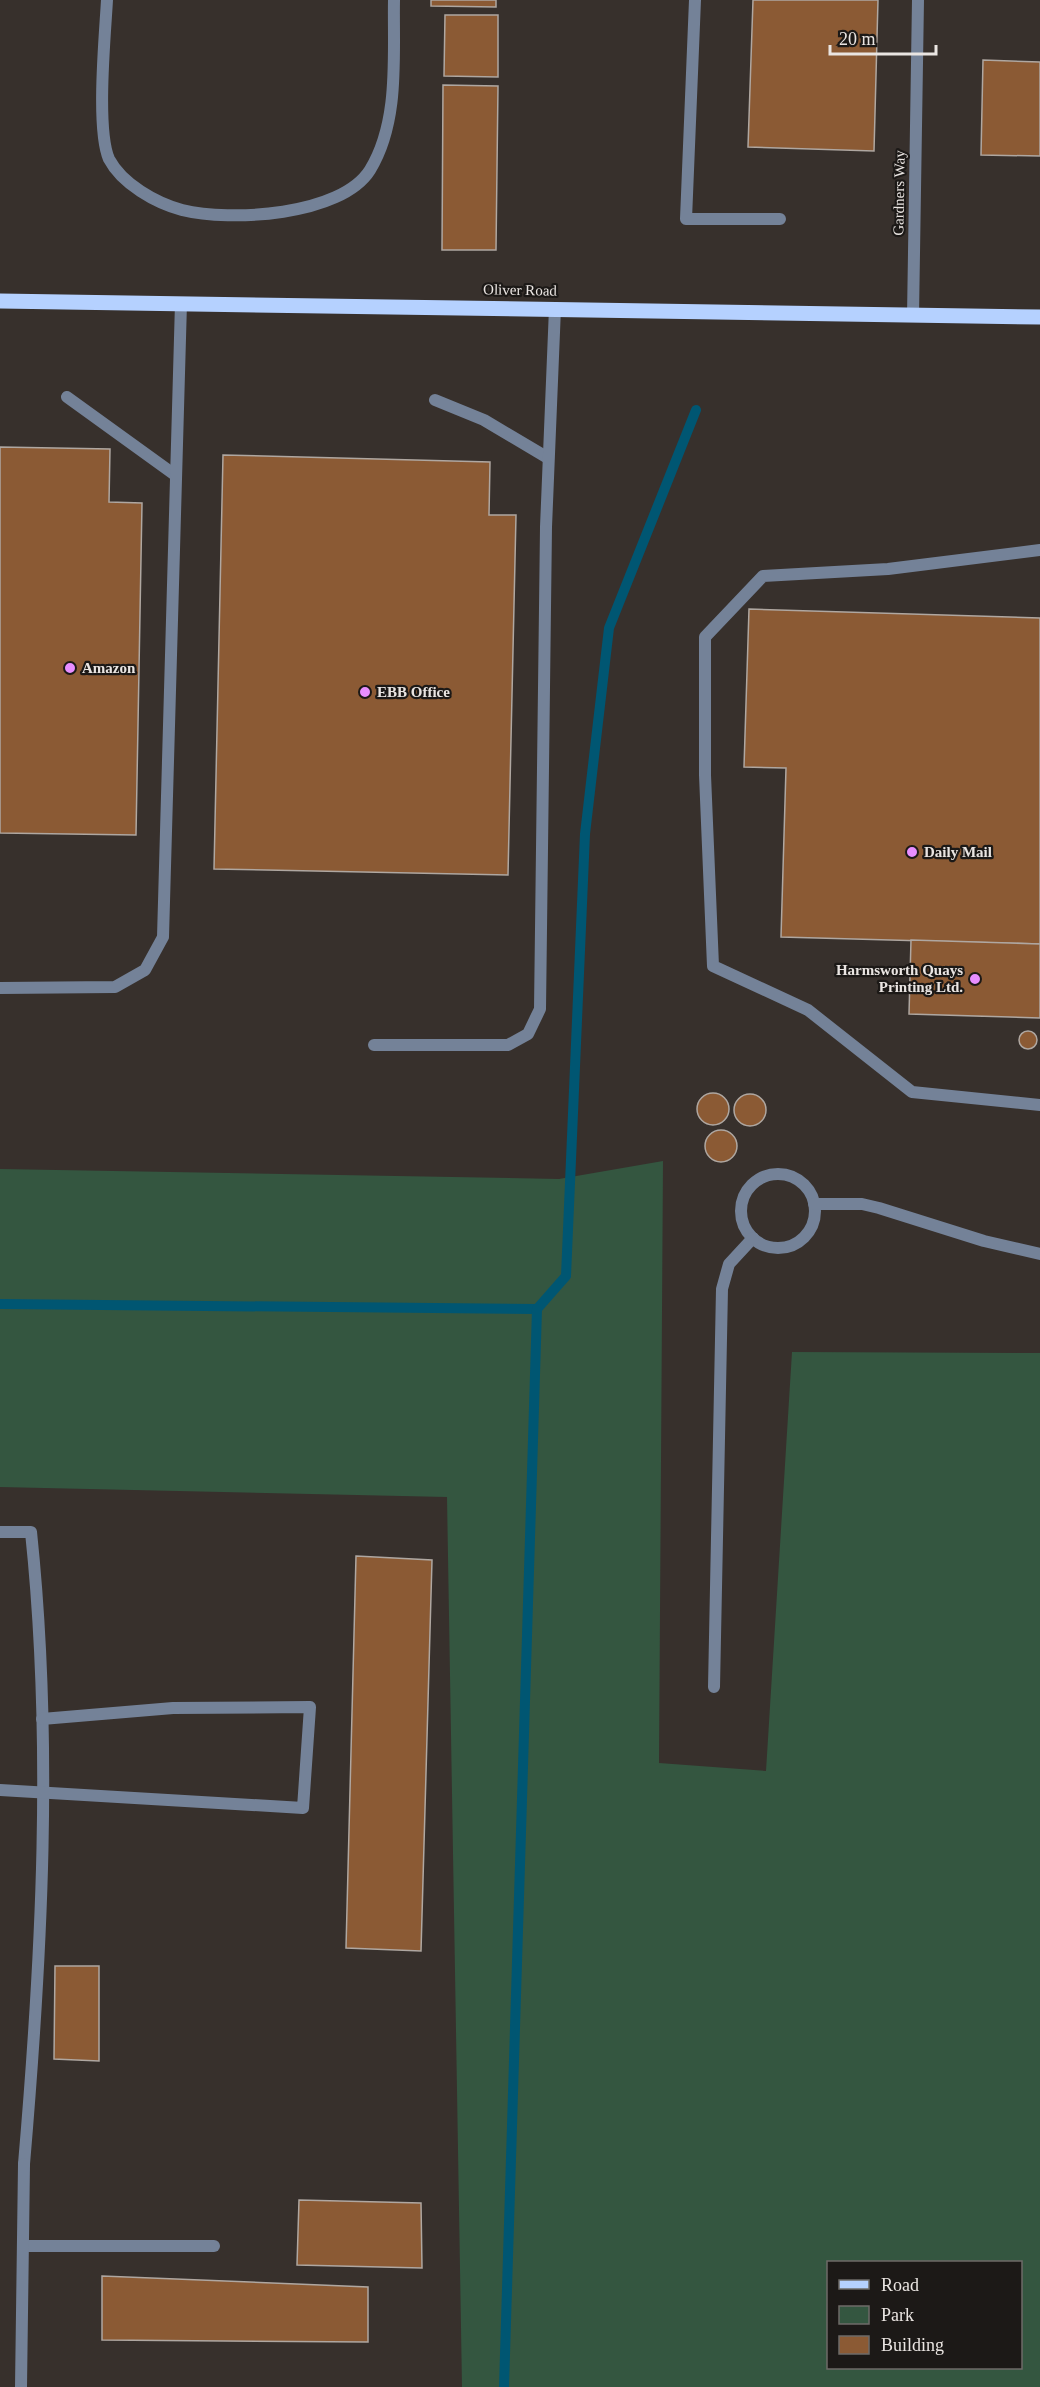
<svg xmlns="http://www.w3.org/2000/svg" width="1040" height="2387" font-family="'Times New Roman',serif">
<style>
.green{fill:#345640;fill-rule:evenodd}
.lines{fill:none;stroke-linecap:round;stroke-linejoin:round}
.stream{stroke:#005672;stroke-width:10}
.building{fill:#8b5a34;stroke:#afa7a1;stroke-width:1.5}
.service{stroke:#748298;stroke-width:12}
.minor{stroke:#748298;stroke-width:12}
.primary{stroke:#b5d1ff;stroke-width:15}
.poi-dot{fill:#e88eff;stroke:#1c1917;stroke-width:2}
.labels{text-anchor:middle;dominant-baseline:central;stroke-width:4.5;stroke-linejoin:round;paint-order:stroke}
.street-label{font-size:15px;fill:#eae5e2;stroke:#1c1917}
.poi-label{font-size:15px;font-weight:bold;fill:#eae5e2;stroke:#1c1917;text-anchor:start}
</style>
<rect width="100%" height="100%" fill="#37302c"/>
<path class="green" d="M663,1161L659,1763L766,1771L792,1352L1040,1353V2387H462L447,1497L0,1487V1169L559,1179ZM828,2262H1020V2368H828Z"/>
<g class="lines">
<g class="stream">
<polyline points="0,1304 537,1309"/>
<polyline points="504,2387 537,1309 566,1276 585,834 609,628 696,410"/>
</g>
</g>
<g class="building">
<polygon points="431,0 496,0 496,7 431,6"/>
<polygon points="753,0 878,0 874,151 748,147"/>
<polygon points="445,15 498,15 498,77 444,76"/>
<polygon points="983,60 1040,62 1040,156 981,155"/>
<polygon points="443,85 498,86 496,250 442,250"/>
<polygon points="0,447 110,449 109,502 142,503 136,835 0,833"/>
<polygon points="223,455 490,462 489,515 516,515 508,875 214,869"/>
<polygon points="749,609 1040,618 1040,944 781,937 786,768 744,767"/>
<polygon points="911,940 1040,944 1040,1018 909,1014"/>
<circle cx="1028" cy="1040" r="9"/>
<circle cx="713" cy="1109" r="16"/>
<circle cx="750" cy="1110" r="16"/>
<circle cx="721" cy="1146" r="16"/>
<polygon points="356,1556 432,1560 421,1951 346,1948"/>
<polygon points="55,1966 99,1966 99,2061 54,2059"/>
<polygon points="299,2200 421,2203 422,2268 297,2265"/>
<polygon points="102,2276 368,2287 368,2342 102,2340"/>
</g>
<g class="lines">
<g class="service">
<path d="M107,0C105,36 96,129 109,159C122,184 156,203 182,210C230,222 341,216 370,170C400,121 393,55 394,0"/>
<polyline points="695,0 686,219 780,219"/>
<polyline points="913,316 918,0"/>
<polyline points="67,397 175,475"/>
<polyline points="435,400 484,420 548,458"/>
<polyline points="1040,550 888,569 763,576 705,637 705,775 713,966 808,1010 912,1092 1040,1105"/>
<polyline points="0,988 115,987 145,970 163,937 181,303"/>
<polyline points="374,1045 508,1045 528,1034 540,1009 546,527 555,308"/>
<circle cx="778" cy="1211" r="37"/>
<polyline points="814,1204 862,1204 879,1208 984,1241 1040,1254"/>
<path d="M0,1532H31C53,1742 42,1954 24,2164"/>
<polyline points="714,1687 722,1289 729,1264 753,1238"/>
<polyline points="0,1790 303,1808 310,1707 173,1708 42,1719"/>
<polyline points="23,2246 214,2246"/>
</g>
<polyline class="minor" points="21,2387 24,2164"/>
<polyline class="primary" points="0,301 1040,317"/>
</g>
<g class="poi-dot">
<circle cx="70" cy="668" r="6"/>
<circle cx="365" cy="692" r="6"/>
<circle cx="912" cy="852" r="6"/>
<circle cx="975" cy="979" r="6"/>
</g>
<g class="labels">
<g class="street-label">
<text transform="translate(899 193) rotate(-89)">Gardners Way</text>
<text transform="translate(520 290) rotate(1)">Oliver Road</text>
</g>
<g class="poi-label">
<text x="82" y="668">Amazon</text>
<text x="377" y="692">EBB Office</text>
<text x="924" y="852">Daily Mail</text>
<text x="963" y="970" text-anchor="end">Harmsworth Quays<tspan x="963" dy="17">Printing Ltd.</tspan></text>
</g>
</g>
<rect x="827" y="2261" width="195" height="108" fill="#1c1917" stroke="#6e6b68" stroke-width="1.5"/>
<rect x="839" y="2280" width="30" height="9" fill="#b5d1ff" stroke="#6e6b68" stroke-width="1.5"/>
<text x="881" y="2291" font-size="18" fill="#eae5e2">Road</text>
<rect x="839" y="2306" width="30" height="18" fill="#345640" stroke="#6e6b68" stroke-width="1.5"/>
<text x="881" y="2321" font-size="18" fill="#eae5e2">Park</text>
<rect x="839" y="2336" width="30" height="18" fill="#8b5a34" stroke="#6e6b68" stroke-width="1.5"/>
<text x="881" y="2351" font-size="18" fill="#eae5e2">Building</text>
<path d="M830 45v9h106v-9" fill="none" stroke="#eae5e2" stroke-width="3"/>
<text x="839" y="45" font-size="18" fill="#eae5e2" stroke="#1c1917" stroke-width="4.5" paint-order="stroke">20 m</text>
</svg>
